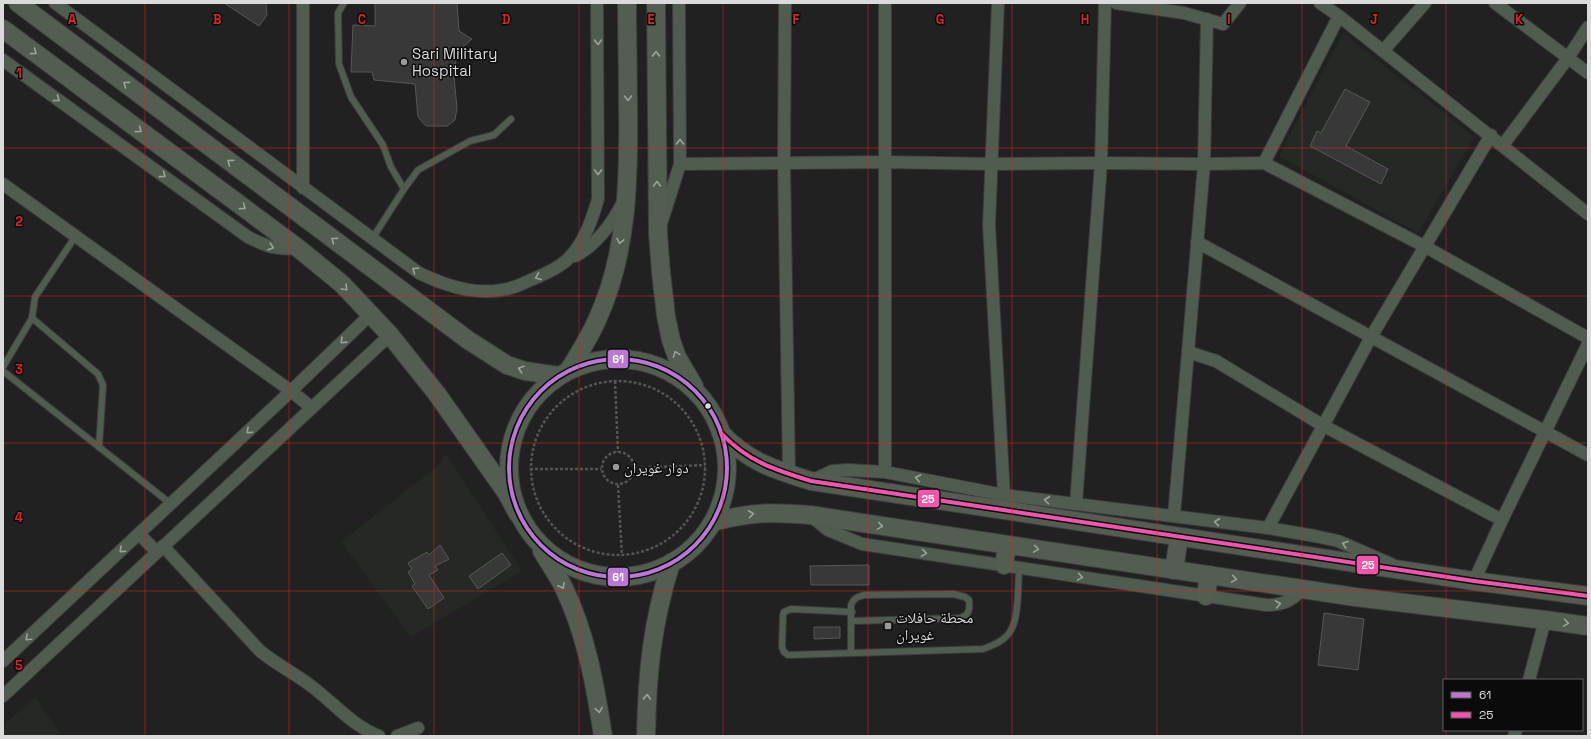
<svg xmlns="http://www.w3.org/2000/svg" width="1591" height="739" font-family="'Space Grotesk','Noto Naskh Arabic',sans-serif">
<style>
.built{fill:#242924}
.building{fill:#383838;stroke:#575757}
.lines{fill:none;stroke-linecap:round;stroke-linejoin:round}
.lane-casing{stroke:#3b3b3b;stroke-width:8}
.street-casing{stroke:#3b3b3b;stroke-width:14}
.secondary-casing{stroke:#3b3b3b;stroke-width:20}
.path{stroke:#515750;stroke-width:2.5;stroke-dasharray:3 2;stroke-linecap:butt}
.lane{stroke:#515c51;stroke-width:6}
.street{stroke:#515c51;stroke-width:12}
.secondary{stroke:#535d52;stroke-width:18}
.bus-1-casing{stroke:#0b0b0b;stroke-width:7}
.bus-2-casing{stroke:#0b0b0b;stroke-width:7}
.bus-1{stroke:#ba77d6;stroke-width:4}
.bus-2{stroke:#f653ac;stroke-width:4}
.oneway{stroke:#9ca29c}
.oneway2{stroke:#9da29d}
.grid{fill:none;stroke:#d62828;stroke-width:1;stroke-opacity:0.55}
.poi-dot{fill:#999a99;stroke:#0b0b0b;stroke-width:1.5}
.bus-dot{fill:#dadbda;stroke:#0b0b0b;stroke-width:1.5}
.labels{text-anchor:middle;dominant-baseline:central;stroke-width:3;stroke-linejoin:round;paint-order:stroke}
.poi-label{font-size:15px;fill:#dadbda;stroke:#0b0b0b;text-anchor:start}
.grid-label{font-size:13px;text-anchor:middle;font-weight:bold;fill:#d62828;stroke:#0b0b0b;stroke-width:3;stroke-linejoin:round;paint-order:stroke}
.line-badge{stroke:#0b0b0b;stroke-width:1.5}
.badge-label{font-size:11px;text-anchor:middle;font-weight:bold;fill:#fff}
</style>
<rect width="100%" height="100%" fill="#212121"/>
<g class="built">
<polygon points="1343,33 1474,137 1418,233 1279,156"/>
<polygon points="446,454 522,571 411,637 341,542 436,467"/>
<polygon points="35,697 62,736 3,736 3,726"/>
</g>
<g class="building">
<polygon points="224,3 266,3 267,15 259,26"/>
<polygon points="375,3 457,3 459,31 472,39 457,52 454,77 457,108 455,120 447,126 426,126 418,117 415,84 374,80 372,72 351,72 353,25 375,26"/>
<polygon points="1345,89 1370,102 1346,146 1388,169 1381,184 1310,146 1317,131 1321,133"/>
<polygon points="440,545 449,559 435,566 438,570 429,575 444,598 428,609 412,586 415,584 408,572 412,569 408,563 427,552 429,555"/>
<polygon points="502,553 511,565 478,589 469,576"/>
<polygon points="869,565 869,585 811,585 810,566"/>
<polygon points="1324,613 1364,619 1358,670 1318,665"/>
<polygon points="814,627 840,627 840,638 814,639"/>
</g>
<g class="lines">
<defs>
<g id="lane">
<polyline points="344,3 338,13 339,64 351,97 383,145 391,167 404,189 372,239"/>
<polyline points="404,189 418,170 470,141 494,135 511,119"/>
<polyline points="32,318 98,374 103,385 99,447"/>
<polyline points="3,367 32,318 35,297 75,237"/>
<polyline points="3,371 171,504"/>
<path d="M852,612L791,609L784,612L783,615L782,647L784,652L788,655L983,649C994,645 1006,640 1011,630C1019,617 1018,584 1019,568"/>
<path d="M851,653V605C854,598 857,597 864,595L953,594L965,597L969,600C970,608 970,615 960,618L851,621"/>
</g>
<g id="street">
<path d="M55,3L419,273C450,288 483,298 517,286C522,284 528,281 533,279C545,274 559,268 568,259C584,243 592,220 598,199L597,3"/>
<polyline points="303,3 303,188"/>
<polyline points="785,3 784,164 789,474"/>
<polyline points="885,3 885,472"/>
<polyline points="998,3 989,225 1004,495"/>
<polyline points="1116,3 1184,13 1223,24 1240,3"/>
<polyline points="1320,3 1339,16 1588,214"/>
<polyline points="1495,3 1588,73"/>
<polyline points="1383,51 1425,3"/>
<path d="M3,60L248,237C268,247 276,250 298,248"/>
<polyline points="1503,145 1568,58 1588,27"/>
<polyline points="1264,163 1339,16"/>
<polyline points="680,164 885,162 991,164 1101,163 1204,164 1264,163 1424,246 1588,338"/>
<polyline points="3,184 291,391 312,408"/>
<polyline points="662,221 680,164 679,3"/>
<polyline points="1197,242 1588,455"/>
<path d="M575,256C595,246 612,224 622,204"/>
<polyline points="1188,352 1216,361 1322,425 1502,520"/>
<polyline points="811,481 832,471 848,470 885,472 1004,495 1268,528 1315,536 1338,541 1391,564"/>
<polyline points="1076,504 1101,163 1105,3"/>
<path d="M811,516L828,530L862,544L1266,605C1284,605 1290,601 1303,590"/>
<polyline points="1174,516 1204,164 1207,19"/>
<polyline points="1268,528 1371,337 1491,135"/>
<polyline points="139,534 157,552"/>
<path d="M163,546L260,651C276,664 294,673 310,685C334,703 351,725 379,736"/>
<polyline points="1474,581 1502,520 1588,344"/>
<polyline points="3,661 291,391 371,314"/>
<polyline points="1529,680 1545,620"/>
<polyline points="3,696 390,335"/>
<polyline points="397,736 418,728"/>
<polyline points="1514,736 1516,730"/>
</g>
<g id="secondary">
<polyline points="18,3 468,340 507,365 525,371 559,376"/>
<polyline points="656,3 658,234 661,272 666,316 671,340 677,357 694,386"/>
<polyline points="3,29 298,248 342,284 390,335 437,394 506,492 518,514"/>
<circle cx="618" cy="468" r="109"/>
<path d="M569,370C579,354 589,338 597,320C628,253 629,178 628,106C628,72 627,37 627,3"/>
<path d="M721,433C747,461 775,470 811,481L1474,581L1588,596"/>
<path d="M713,522C750,512 772,512 810,515L1355,597L1545,620L1588,626"/>
<path d="M542,551C549,563 557,574 563,586C586,633 595,684 603,736"/>
<polyline points="1004,565 1007,545"/>
<polyline points="1174,570 1179,537"/>
<polyline points="1206,596 1209,575"/>
<path d="M646,736C647,674 652,623 671,563"/>
</g>
</defs>
<use href="#lane" class="lane-casing"/>
<use href="#street" class="street-casing"/>
<use href="#secondary" class="secondary-casing"/>
<g class="path">
<circle cx="618" cy="468" r="87"/>
<polyline points="615,381 618,452"/>
<circle cx="618" cy="468" r="16"/>
<polyline points="634,468 705,465"/>
<polyline points="530,469 601,469"/>
<polyline points="618,485 622,556"/>
</g>
<use href="#lane" class="lane"/>
<use href="#street" class="street"/>
<use href="#secondary" class="secondary"/>
<defs>
<circle id="bus-1" cx="618" cy="468" r="109"/>
<path id="bus-2" d="M721,433C747,461 775,470 811,481L1474,581L1588,596"/>
</defs>
<use href="#bus-1" class="bus-1-casing"/>
<use href="#bus-2" class="bus-2-casing"/>
<use href="#bus-1" class="bus-1"/>
<use href="#bus-2" class="bus-2"/>
</g>
<defs><path id="oneway-chevron" d="M-2-3.5L2.5 0L-2 3.5" fill="none" stroke-width="1.6" stroke-linecap="round" stroke-linejoin="round"/></defs>
<g class="oneway">
<use href="#oneway-chevron" transform="translate(598 42) rotate(90)"/>
<use href="#oneway-chevron" transform="translate(57 99) rotate(36)"/>
<use href="#oneway-chevron" transform="translate(680 142) rotate(-90)"/>
<use href="#oneway-chevron" transform="translate(598 172) rotate(90)"/>
<use href="#oneway-chevron" transform="translate(163 175) rotate(36)"/>
<use href="#oneway-chevron" transform="translate(271 247) rotate(17)"/>
<use href="#oneway-chevron" transform="translate(415 270) rotate(-145)"/>
<use href="#oneway-chevron" transform="translate(538 277) rotate(157)"/>
<use href="#oneway-chevron" transform="translate(343 341) rotate(136)"/>
<use href="#oneway-chevron" transform="translate(249 431) rotate(137)"/>
<use href="#oneway-chevron" transform="translate(918 478) rotate(-169)"/>
<use href="#oneway-chevron" transform="translate(1047 500) rotate(-173)"/>
<use href="#oneway-chevron" transform="translate(1217 522) rotate(-173)"/>
<use href="#oneway-chevron" transform="translate(1345 544) rotate(-160)"/>
<use href="#oneway-chevron" transform="translate(122 550) rotate(137)"/>
<use href="#oneway-chevron" transform="translate(924 553) rotate(8)"/>
<use href="#oneway-chevron" transform="translate(1080 577) rotate(9)"/>
<use href="#oneway-chevron" transform="translate(1278 604) rotate(-10)"/>
<use href="#oneway-chevron" transform="translate(28 638) rotate(137)"/>
</g>
<g class="oneway2">
<use href="#oneway-chevron" transform="translate(34 52) rotate(37)"/>
<use href="#oneway-chevron" transform="translate(656 54) rotate(-91)"/>
<use href="#oneway-chevron" transform="translate(126 84) rotate(-143)"/>
<use href="#oneway-chevron" transform="translate(628 98) rotate(89)"/>
<use href="#oneway-chevron" transform="translate(139 130) rotate(37)"/>
<use href="#oneway-chevron" transform="translate(230 162) rotate(-143)"/>
<use href="#oneway-chevron" transform="translate(657 184) rotate(-91)"/>
<use href="#oneway-chevron" transform="translate(243 207) rotate(37)"/>
<use href="#oneway-chevron" transform="translate(334 240) rotate(-143)"/>
<use href="#oneway-chevron" transform="translate(620 241) rotate(102)"/>
<use href="#oneway-chevron" transform="translate(345 288) rotate(45)"/>
<use href="#oneway-chevron" transform="translate(676 354) rotate(-111)"/>
<use href="#oneway-chevron" transform="translate(521 369) rotate(-163)"/>
<use href="#oneway-chevron" transform="translate(751 514) rotate(-7)"/>
<use href="#oneway-chevron" transform="translate(880 526) rotate(9)"/>
<use href="#oneway-chevron" transform="translate(1036 549) rotate(9)"/>
<use href="#oneway-chevron" transform="translate(1234 579) rotate(9)"/>
<use href="#oneway-chevron" transform="translate(562 586) rotate(63)"/>
<use href="#oneway-chevron" transform="translate(1566 623) rotate(9)"/>
<use href="#oneway-chevron" transform="translate(647 697) rotate(-88)"/>
<use href="#oneway-chevron" transform="translate(599 710) rotate(80)"/>
</g>
<path class="grid" d="M145,3V736M289,3V736M434,3V736M579,3V736M723,3V736M868,3V736M1012,3V736M1157,3V736M1302,3V736M1446,3V680M3,148H1588M3,296H1588M3,443H1588M3,591H1588M1446,730V736"/>
<g class="poi-dot">
<circle cx="404" cy="62" r="4"/>
<circle cx="616" cy="467" r="4"/>
<rect x="884" y="622" width="8" height="8" rx="2"/>
</g>
<circle class="bus-dot" cx="708" cy="406" r="3.5"/>
<g class="labels">
<g class="poi-label">
<text x="412" y="53">Sari Military<tspan x="412" dy="17">Hospital</tspan></text>
<text x="624" y="467">دوار غويران</text>
<text x="896" y="617">محطة حافلات<tspan x="896" dy="17">غويران</tspan></text>
</g>
</g>
<g class="grid-label">
<text x="72" y="24">A</text>
<text x="217" y="24">B</text>
<text x="362" y="24">C</text>
<text x="506" y="24">D</text>
<text x="651" y="24">E</text>
<text x="796" y="24">F</text>
<text x="940" y="24">G</text>
<text x="1085" y="24">H</text>
<text x="1229" y="24">I</text>
<text x="1374" y="24">J</text>
<text x="1519" y="24">K</text>
<text x="19" y="78">1</text>
<text x="19" y="226">2</text>
<text x="19" y="374">3</text>
<text x="19" y="522">4</text>
<text x="19" y="670">5</text>
</g>
<g class="line-badge">
<rect x="607" y="349" width="22" height="20" rx="4" fill="#ba77d6"/>
<rect x="917" y="489" width="23" height="19" rx="4" fill="#f653ac"/>
<rect x="1356" y="555" width="23" height="20" rx="4" fill="#f653ac"/>
<rect x="607" y="567" width="22" height="20" rx="4" fill="#ba77d6"/>
</g>
<g class="badge-label">
<text x="618" y="363">61</text>
<text x="928" y="503">25</text>
<text x="1368" y="569">25</text>
<text x="618" y="581">61</text>
</g>
<rect width="1591" height="739" fill="none" stroke="#dadbda" stroke-width="8"/>
<rect x="1443" y="679" width="140" height="52" fill="#0b0b0b" stroke="#5e5e5e"/>
<rect x="1451" y="692" width="20" height="6" fill="#ba77d6" stroke="#5e5e5e"/>
<text x="1479" y="699" font-size="12" fill="#dadbda">61</text>
<rect x="1451" y="712" width="20" height="6" fill="#f653ac" stroke="#5e5e5e"/>
<text x="1479" y="719" font-size="12" fill="#dadbda">25</text>
</svg>
